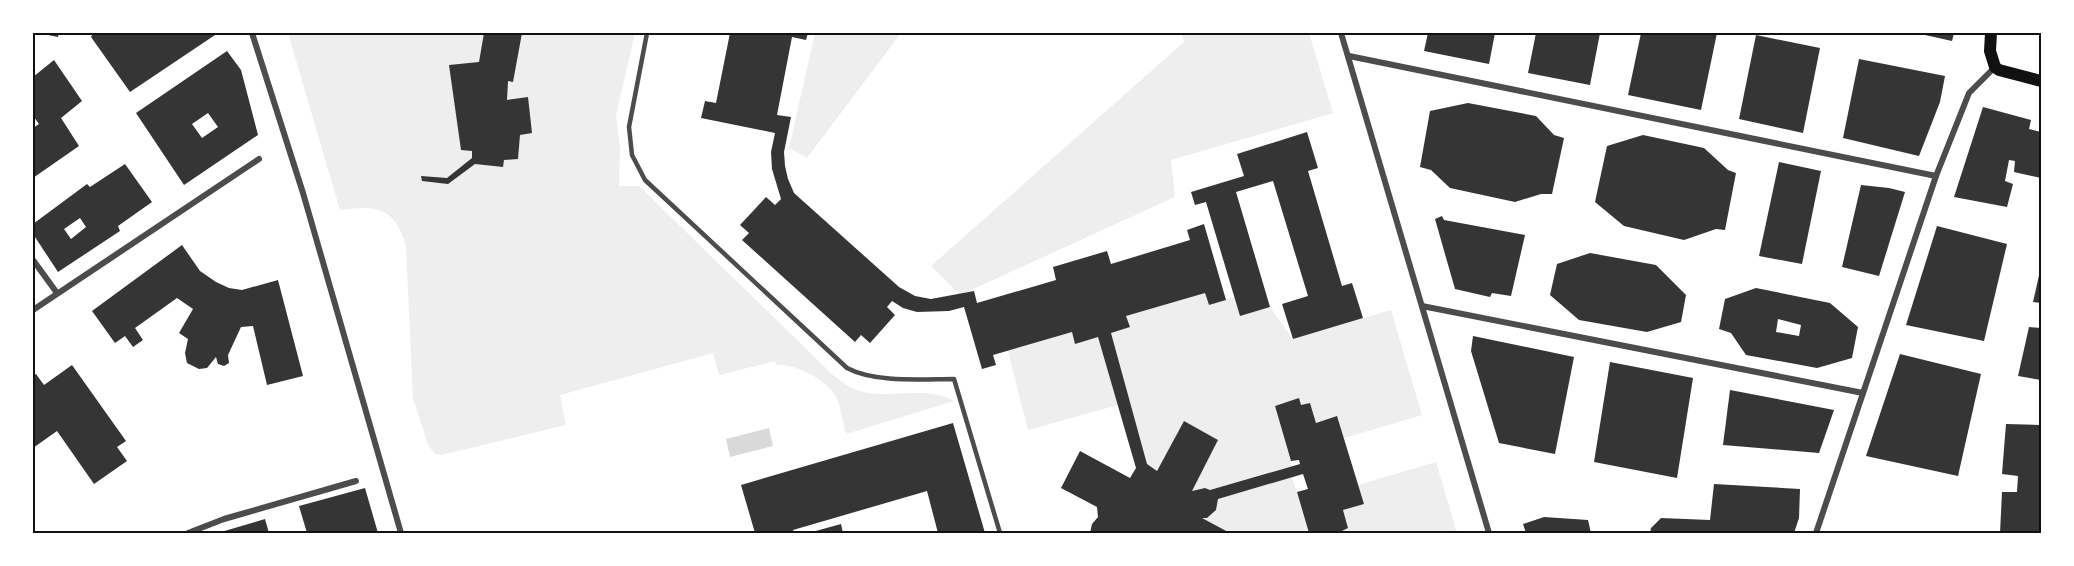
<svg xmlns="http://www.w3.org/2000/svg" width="2074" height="566" font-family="Bitter,serif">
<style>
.green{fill:#eee}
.water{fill:#d9d9d9}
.building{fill:#353535;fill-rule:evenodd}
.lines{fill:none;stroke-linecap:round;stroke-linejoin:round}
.service{stroke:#4c4c4c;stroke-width:4.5}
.minor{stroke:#4c4c4c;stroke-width:6}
.secondary{stroke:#111;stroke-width:12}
.neatline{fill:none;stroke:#111;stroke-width:2}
</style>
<rect width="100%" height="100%" fill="#fff"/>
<g class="green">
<path d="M288,33H635L616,115L620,148L619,186H639L832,374C839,379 847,387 856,390C888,401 924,384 954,401L846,434C843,423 841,408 836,397C829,381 793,362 776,365L775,361L719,375L713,353L560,395L566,425L441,455L435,454L428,445L413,398L406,245C393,206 377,205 340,210Z"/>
<polygon points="815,33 901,33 807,158 789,148"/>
<polygon points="1182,33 1309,33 1333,113 1171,160 1175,197 960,295 931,266 1184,42"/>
<polygon points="1205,293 1209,305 1234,297 1240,316 1270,307 1293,339 1391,310 1422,415 1344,438 1337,417 1316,423 1310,403 1301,405 1299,399 1275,406 1292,466 1210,490 1205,488 1192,491 1218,440 1184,421 1157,471 1147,464 1111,333 1130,327 1126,316"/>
<polygon points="1072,332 1075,343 1098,337 1118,405 1028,430 1008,351"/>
<polygon points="1436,462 1457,533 1338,533 1348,528 1343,510 1364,504 1358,485"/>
<polygon points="1292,477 1309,533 1230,533 1202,518 1207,518 1216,510 1218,499"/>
</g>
<polygon class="water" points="769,428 773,446 730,457 726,439"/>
<g class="building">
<polygon points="38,33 59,33 58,37"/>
<polygon points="93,33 134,33 137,35 139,33 218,33 130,92 91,37"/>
<polygon points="484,33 522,33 513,82 508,81 507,100 528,97 532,133 520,135 518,159 504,160 503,167 475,164 448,184 422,181 421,176 447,178 472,158 472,151 461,150 449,65 479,62"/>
<polygon points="730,33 808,33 806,40 792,37 777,115 791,117 784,152 785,166 788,179 794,193 899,287 915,296 931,299 974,291 977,303 1056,280 1053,267 1107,251 1111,264 1190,240 1187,230 1204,224 1226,300 1209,305 1205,293 1126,316 1130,327 1111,333 1147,464 1157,471 1184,421 1218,440 1192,491 1205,488 1210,490 1300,464 1299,460 1291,461 1275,406 1299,398 1301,405 1310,403 1316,423 1337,416 1364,504 1343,510 1348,528 1338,533 1309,533 1297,492 1308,489 1303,474 1218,499 1216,510 1207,518 1202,518 1230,533 1090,533 1092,524 1098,517 1097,507 1061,488 1080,451 1130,478 1136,468 1098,337 1075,344 1072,332 993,355 996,365 982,369 964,307 949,311 917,312 903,308 892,301 887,307 895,315 870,343 861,335 855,342 742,240 749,233 740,225 766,197 775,205 781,199 772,169 771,152 775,133 701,118 705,101 716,103"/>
<polygon points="1428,33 1495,33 1489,64 1424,51"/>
<polygon points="1536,33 1600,33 1590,85 1528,73"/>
<polygon points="1641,33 1717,33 1701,110 1628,95"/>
<polygon points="1916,33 1954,33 1952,41"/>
<polygon points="1756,35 1820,48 1803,133 1739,119"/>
<path d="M227,51L241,70L258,135L184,185L136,113ZM208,113L218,127L202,138L192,124Z"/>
<polygon points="1859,59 1945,76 1940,102 1919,156 1843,138"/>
<polygon points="54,60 82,101 61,118 79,146 33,178 33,128 39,124 33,116 33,77"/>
<polygon points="1468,103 1536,116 1554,135 1564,138 1552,194 1541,194 1515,202 1450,188 1431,170 1420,167 1430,111"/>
<polygon points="1983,107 2031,120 2029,129 2041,132 2041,178 2014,172 2015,161 2009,160 2005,181 2013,184 2007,207 1954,197"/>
<polygon points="1307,132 1318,168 1308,171 1342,286 1352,283 1363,318 1293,339 1282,304 1308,296 1273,181 1236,192 1270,307 1240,316 1206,202 1195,205 1191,192 1244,176 1237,154"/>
<polygon points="1643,135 1704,148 1728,170 1736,173 1725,230 1716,229 1684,240 1624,226 1595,202 1607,146"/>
<polygon points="1779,162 1821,171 1802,264 1759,256"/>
<path d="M125,164L152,202L118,226L120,231L58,272L33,234V224L87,184L90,187ZM80,218L86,227L71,239L64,229Z"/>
<polygon points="1861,185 1889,188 1905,192 1879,276 1842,267"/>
<polygon points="1442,216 1444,220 1525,235 1511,296 1492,293 1490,297 1455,289 1435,219"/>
<polygon points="1937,226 2007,244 1984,341 1906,325"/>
<polygon points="182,245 200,271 216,282 229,288 242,290 278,280 303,376 267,385 253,326 241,327 228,355 229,363 224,366 218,364 216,357 207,368 199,369 187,363 185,353 188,339 179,333 193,309 177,298 135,328 143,340 133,347 125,336 115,343 92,311"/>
<polygon points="1590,253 1656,265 1686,295 1681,322 1647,332 1579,320 1550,295 1557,264"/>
<polygon points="2040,271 2041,271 2041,303 2033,302"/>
<path d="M1756,288L1830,303L1858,327L1852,358L1817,368L1746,355L1731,333L1719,329L1725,299ZM1778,319L1801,325L1799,336L1776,332Z"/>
<polygon points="2029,327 2041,328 2041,380 2018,376"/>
<polygon points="1473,336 1574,357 1555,454 1499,443 1471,351"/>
<polygon points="1900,354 1981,374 1958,476 1866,456"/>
<polygon points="1610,362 1693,378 1677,478 1594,462"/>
<polygon points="72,365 126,441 117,447 127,461 94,484 57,431 33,448 33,376 36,374 44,385"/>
<polygon points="1730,390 1834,410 1819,453 1723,445"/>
<polygon points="953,423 985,533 938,533 927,491 793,530 794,533 755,533 741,485"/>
<polygon points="2006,424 2041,425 2041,533 2000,533 2002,492 2017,492 2018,476 2002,474"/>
<polygon points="1714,484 1800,489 1799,518 1794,533 1650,533 1651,528 1661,518 1710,520"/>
<polygon points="365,488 378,533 307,533 299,506"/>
<polygon points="1544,517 1588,520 1591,533 1526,533 1523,524"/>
<polygon points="265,519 269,533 221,533 221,532"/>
<polygon points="841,524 843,533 812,533 812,532"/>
</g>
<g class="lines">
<path class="service" d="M647,33L629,127L632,155L645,180L847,368C875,383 922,379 954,379L1000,533"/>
<g class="minor">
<polyline points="252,33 303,193 401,533"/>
<polyline points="1341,33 1489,533"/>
<polyline points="1349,56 1936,176"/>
<polyline points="33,260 57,293"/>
<polyline points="1422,306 1863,393"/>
<polyline points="33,310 259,159"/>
<polyline points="188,533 224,519 356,481"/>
<polyline points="1816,533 1936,176 1969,93 1995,67"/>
</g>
<polyline class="secondary" points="1991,33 1990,51 1995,67 1999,70 2041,81"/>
</g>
<rect width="2074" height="566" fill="none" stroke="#ffffff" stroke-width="69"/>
<rect x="34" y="34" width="2006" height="498" class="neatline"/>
</svg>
